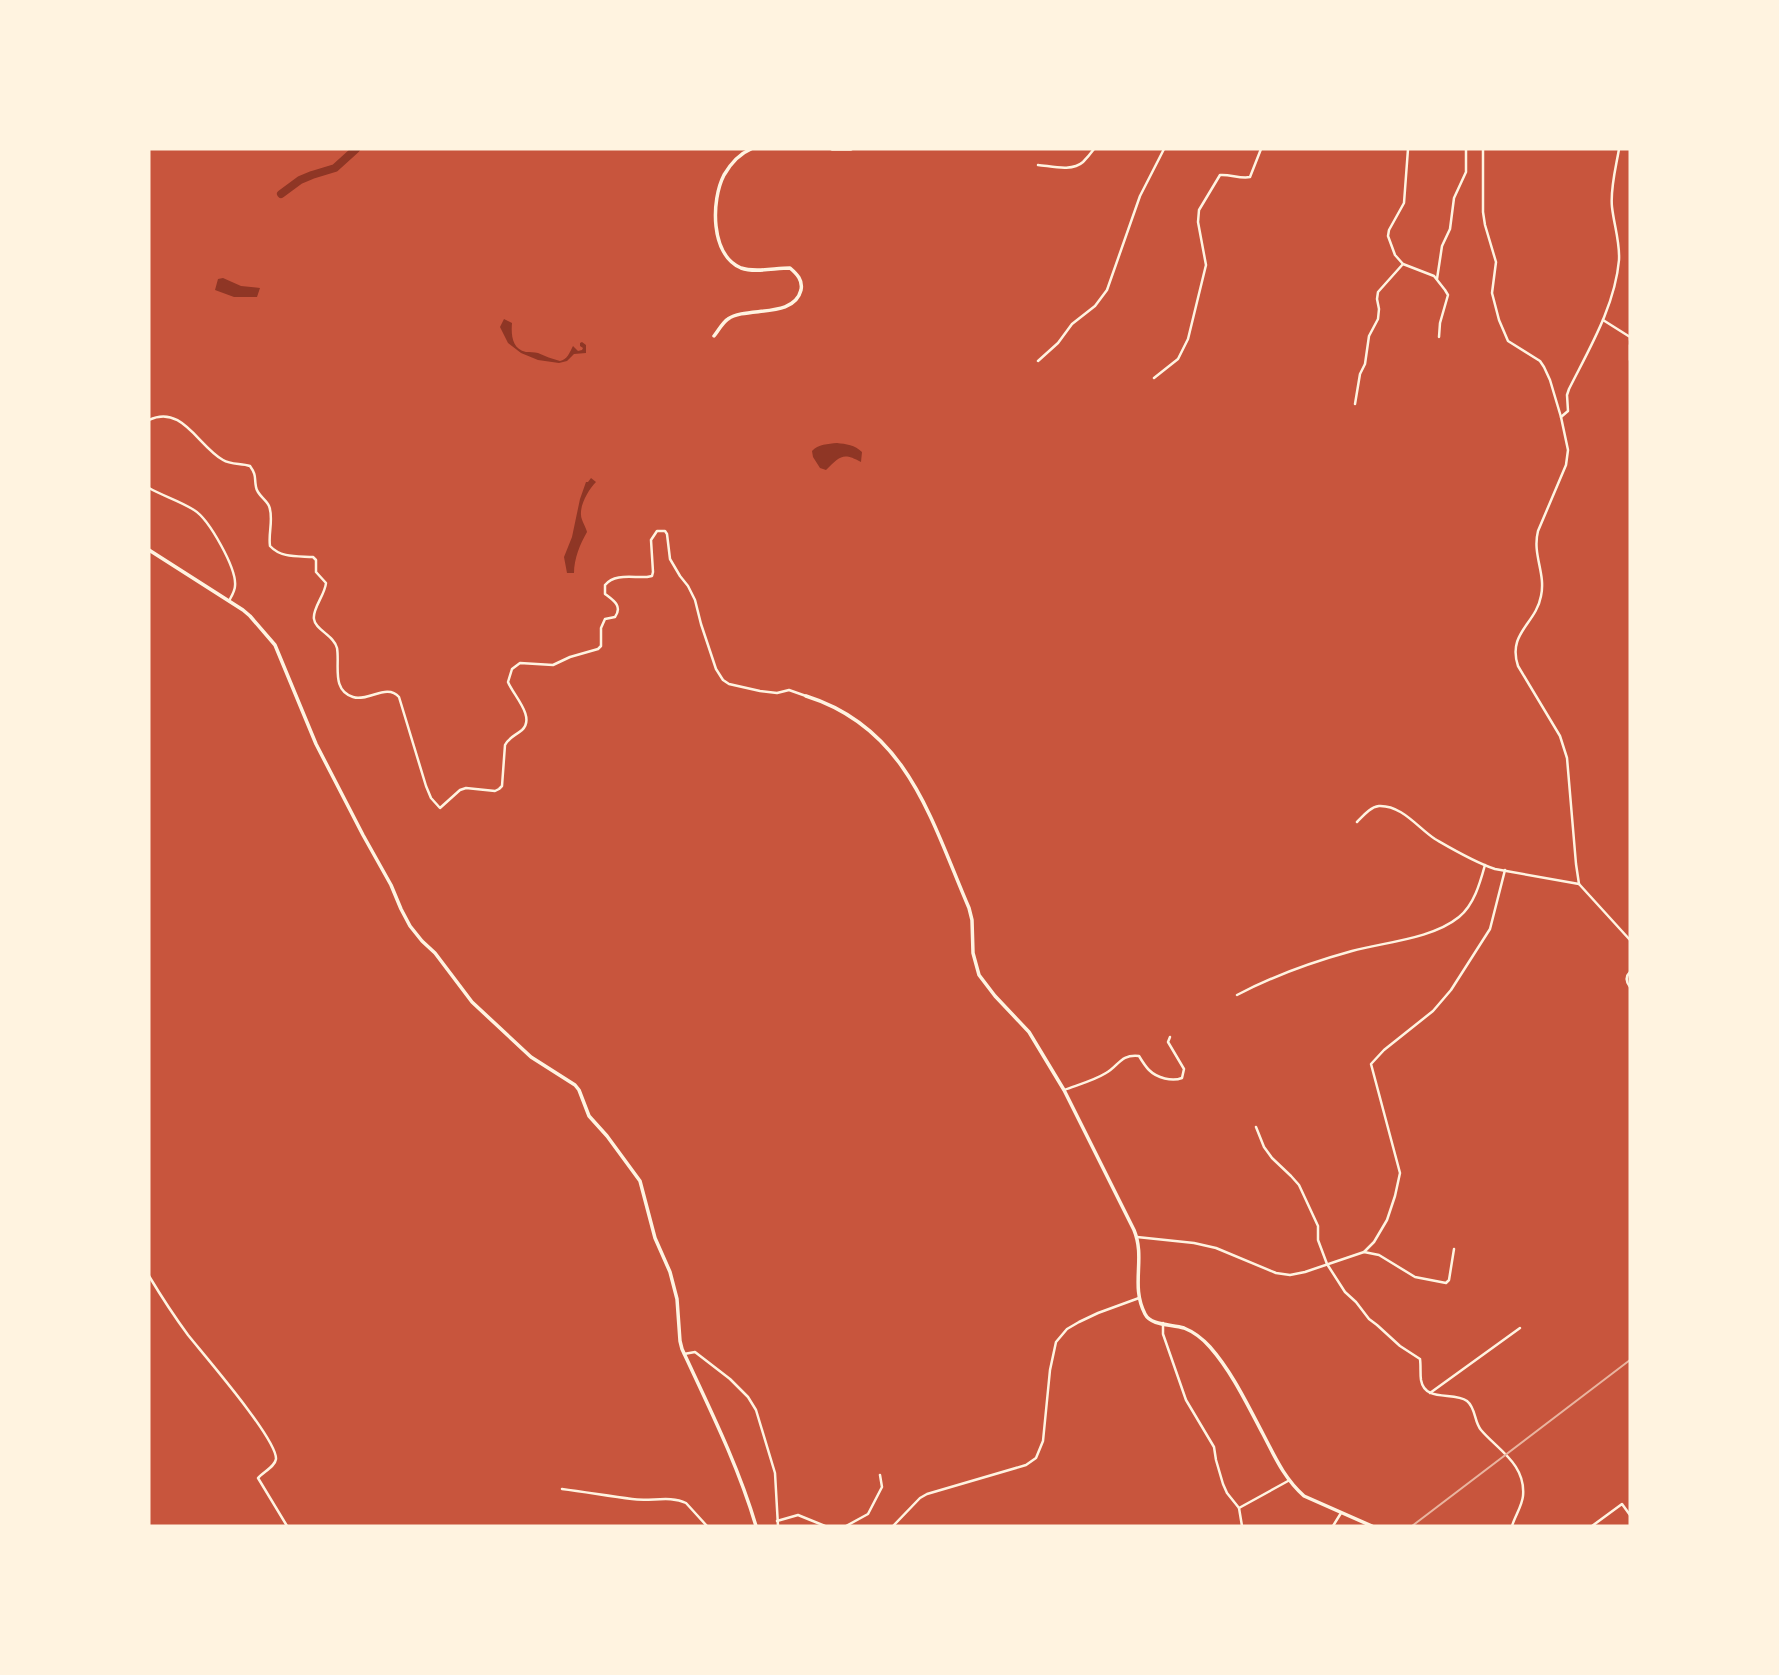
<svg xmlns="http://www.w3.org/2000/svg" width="1779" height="1675" font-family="'Fira Sans Condensed',sans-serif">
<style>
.water{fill:#8f3625}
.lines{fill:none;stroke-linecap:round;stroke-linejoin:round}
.river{stroke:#8f3625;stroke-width:8}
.minor{stroke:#fff3e0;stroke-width:2.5}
.tertiary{stroke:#fff3e0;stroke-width:3.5}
.secondary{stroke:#fff3e0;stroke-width:3.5}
.rail{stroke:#e9b49f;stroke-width:2}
</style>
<rect width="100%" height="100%" fill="#c8553d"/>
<g class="water">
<polygon points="223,278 241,286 260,288 257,297 234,297 215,290 218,279"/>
<path d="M504,319L512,323C511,335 512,349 526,352C530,352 534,352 538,353C545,356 552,359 560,361C567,360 570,352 573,346L578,351L582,350L583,348L580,346V343L582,342L586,345V353L574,354L567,361L559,363L538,360L521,353L508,343L500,327Z"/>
<path d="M837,443C846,444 855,445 862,452L861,462C843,452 840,456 826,470L820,468L813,457L812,451C818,444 828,444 837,443Z"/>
<path d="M591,478L596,482C589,489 580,504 581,515C581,520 586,527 587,532C580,544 574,559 574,573H567L564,557L572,537L580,499L586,482H588Z"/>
</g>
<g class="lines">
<polyline class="river" points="281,194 300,180 312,175 335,168 356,149"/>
<g class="minor">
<polyline points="1408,149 1404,203 1389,230 1388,236 1395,255 1403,264 1434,276 1445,290 1448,295 1440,323 1439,337"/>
<path d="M1483,149V212L1485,225L1496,262L1492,293L1499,320L1508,341L1540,361L1544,367L1550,380L1561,417L1568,450L1566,465L1538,531C1532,555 1546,573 1541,596C1536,624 1507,633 1518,666L1560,736L1567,758L1576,864L1579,884L1630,940"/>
<path d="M1038,165C1051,166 1072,172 1083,162C1087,158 1091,153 1094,149"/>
<polyline points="1437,279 1442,246 1450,229 1454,198 1466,172 1466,149"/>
<polyline points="1603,320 1630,337 1630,340"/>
<polyline points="1630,345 1630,360"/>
<polyline points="1038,361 1058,343 1072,324 1095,306 1107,290 1140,196 1164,149"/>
<path d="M1154,378L1178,359L1188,339L1206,265L1198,222L1199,210L1220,175C1230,174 1240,179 1250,177L1261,149"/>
<polyline points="1355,404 1360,374 1365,364 1369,336 1378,319 1379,309 1377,299 1378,292 1403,264"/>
<path d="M1561,417L1568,411L1567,395L1569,389C1589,349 1615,306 1619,260C1620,242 1614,225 1612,207C1610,189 1616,167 1619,149"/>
<path d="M149,420C182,404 198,446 223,460C231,465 241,463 250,466C257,476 254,477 256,487C257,495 266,499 269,506C274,518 268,533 270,546C281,558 297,556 313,557L316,560V572L326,583C325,595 312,609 314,619C315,630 334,635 337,648C340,665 331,690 353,697C368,702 387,683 399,697L426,786L431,798L440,808L460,790L466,788L495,791L499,789L502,786L505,745C509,737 515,736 522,730C536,717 513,695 508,682L512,669L520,663L553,665L570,657L598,649L601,646V628L605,619L615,617C623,606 613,600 605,594V585C615,573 633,578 647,577L652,576L653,572L651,540L657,531H665L667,534L670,559L680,576L688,586L695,600L701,624L716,669L723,680L729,684L760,691L777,693L789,690L806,696"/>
<path d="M149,488C163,496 180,501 194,510C209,519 237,569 235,586C235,591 231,597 229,601"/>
<path d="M1357,822C1363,816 1370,807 1379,806C1402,805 1418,828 1435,839C1454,850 1474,862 1495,869L1579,884"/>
<path d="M1630,972C1625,977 1626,982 1630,987"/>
<path d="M1237,995C1273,976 1312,962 1352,951C1385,942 1432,939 1459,917C1474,905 1480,883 1485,865"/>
<path d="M1064,1090C1077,1085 1093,1081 1106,1073C1119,1066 1120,1054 1139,1056C1142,1061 1145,1066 1149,1070C1157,1078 1172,1082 1182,1078L1184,1069L1168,1042L1170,1037"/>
<path d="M1256,1127L1264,1147L1272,1158L1291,1176L1299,1185L1318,1226V1240L1327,1264L1345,1292L1356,1302L1369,1319L1377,1325L1400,1346L1420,1359C1421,1366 1420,1373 1421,1380C1425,1403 1454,1391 1467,1401C1476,1408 1474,1422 1481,1430C1498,1450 1526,1464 1523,1496C1522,1506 1515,1516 1512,1526"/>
<polyline points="1137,1237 1194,1243 1216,1248 1276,1273 1290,1275 1305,1272 1364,1252 1374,1242 1387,1220 1395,1196 1400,1173 1371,1064 1384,1050 1433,1011 1451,990 1490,929 1505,870"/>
<polyline points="1364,1252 1379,1255 1415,1277 1446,1283 1449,1280 1454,1249"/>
<path d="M149,1276C161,1296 174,1316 188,1335C204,1355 277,1439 276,1459C275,1467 263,1472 258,1478L287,1526"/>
<polyline points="1163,1323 1163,1334 1186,1400 1214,1447 1216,1460 1223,1484 1227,1493 1239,1508 1242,1526"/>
<polyline points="684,1354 695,1352 730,1379 748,1397 756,1410 775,1473 778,1526"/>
<polyline points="1430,1393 1520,1328"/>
<path d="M562,1489C585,1492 609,1496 632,1499C650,1502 670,1495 686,1503L707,1526"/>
<polyline points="1239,1508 1288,1481"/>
<polyline points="777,1521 798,1515 825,1526"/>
<polyline points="846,1526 868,1514 882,1487 880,1475"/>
<polyline points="893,1526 920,1498 927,1494 1026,1465 1036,1458 1043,1441 1050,1370 1056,1342 1067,1329 1079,1322 1098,1313 1139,1298"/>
<polyline points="1333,1526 1341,1513"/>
<polyline points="1592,1526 1622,1504 1630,1515"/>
</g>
<g class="tertiary">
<polyline points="832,149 851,149"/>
<path d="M714,336C718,331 723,322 728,319C746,306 794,319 801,290C803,280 797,274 790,268C775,268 755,273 741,268C710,255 711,200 724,175C731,163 739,154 751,149"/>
<path d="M806,696C908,728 931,820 969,908L972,920L973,953L979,975L995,996L1029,1032L1064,1090L1134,1230C1146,1259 1130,1285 1145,1314C1151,1326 1172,1324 1184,1328C1194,1332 1202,1338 1210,1347C1232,1372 1247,1404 1263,1434C1275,1457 1284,1478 1304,1496L1372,1526"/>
</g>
<path class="secondary" d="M149,550L243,610L250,616L275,645L316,744L363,835L391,885L401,909L410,926L422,941L435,953L472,1002L531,1057L575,1085L579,1090L589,1116L607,1136L640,1181L655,1238L670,1272L677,1299L680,1341L682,1349C709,1407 738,1465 756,1526"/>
<polyline class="rail" points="1412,1526 1630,1360"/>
</g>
<rect width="1779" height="1675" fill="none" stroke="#fff3e0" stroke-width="301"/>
</svg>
